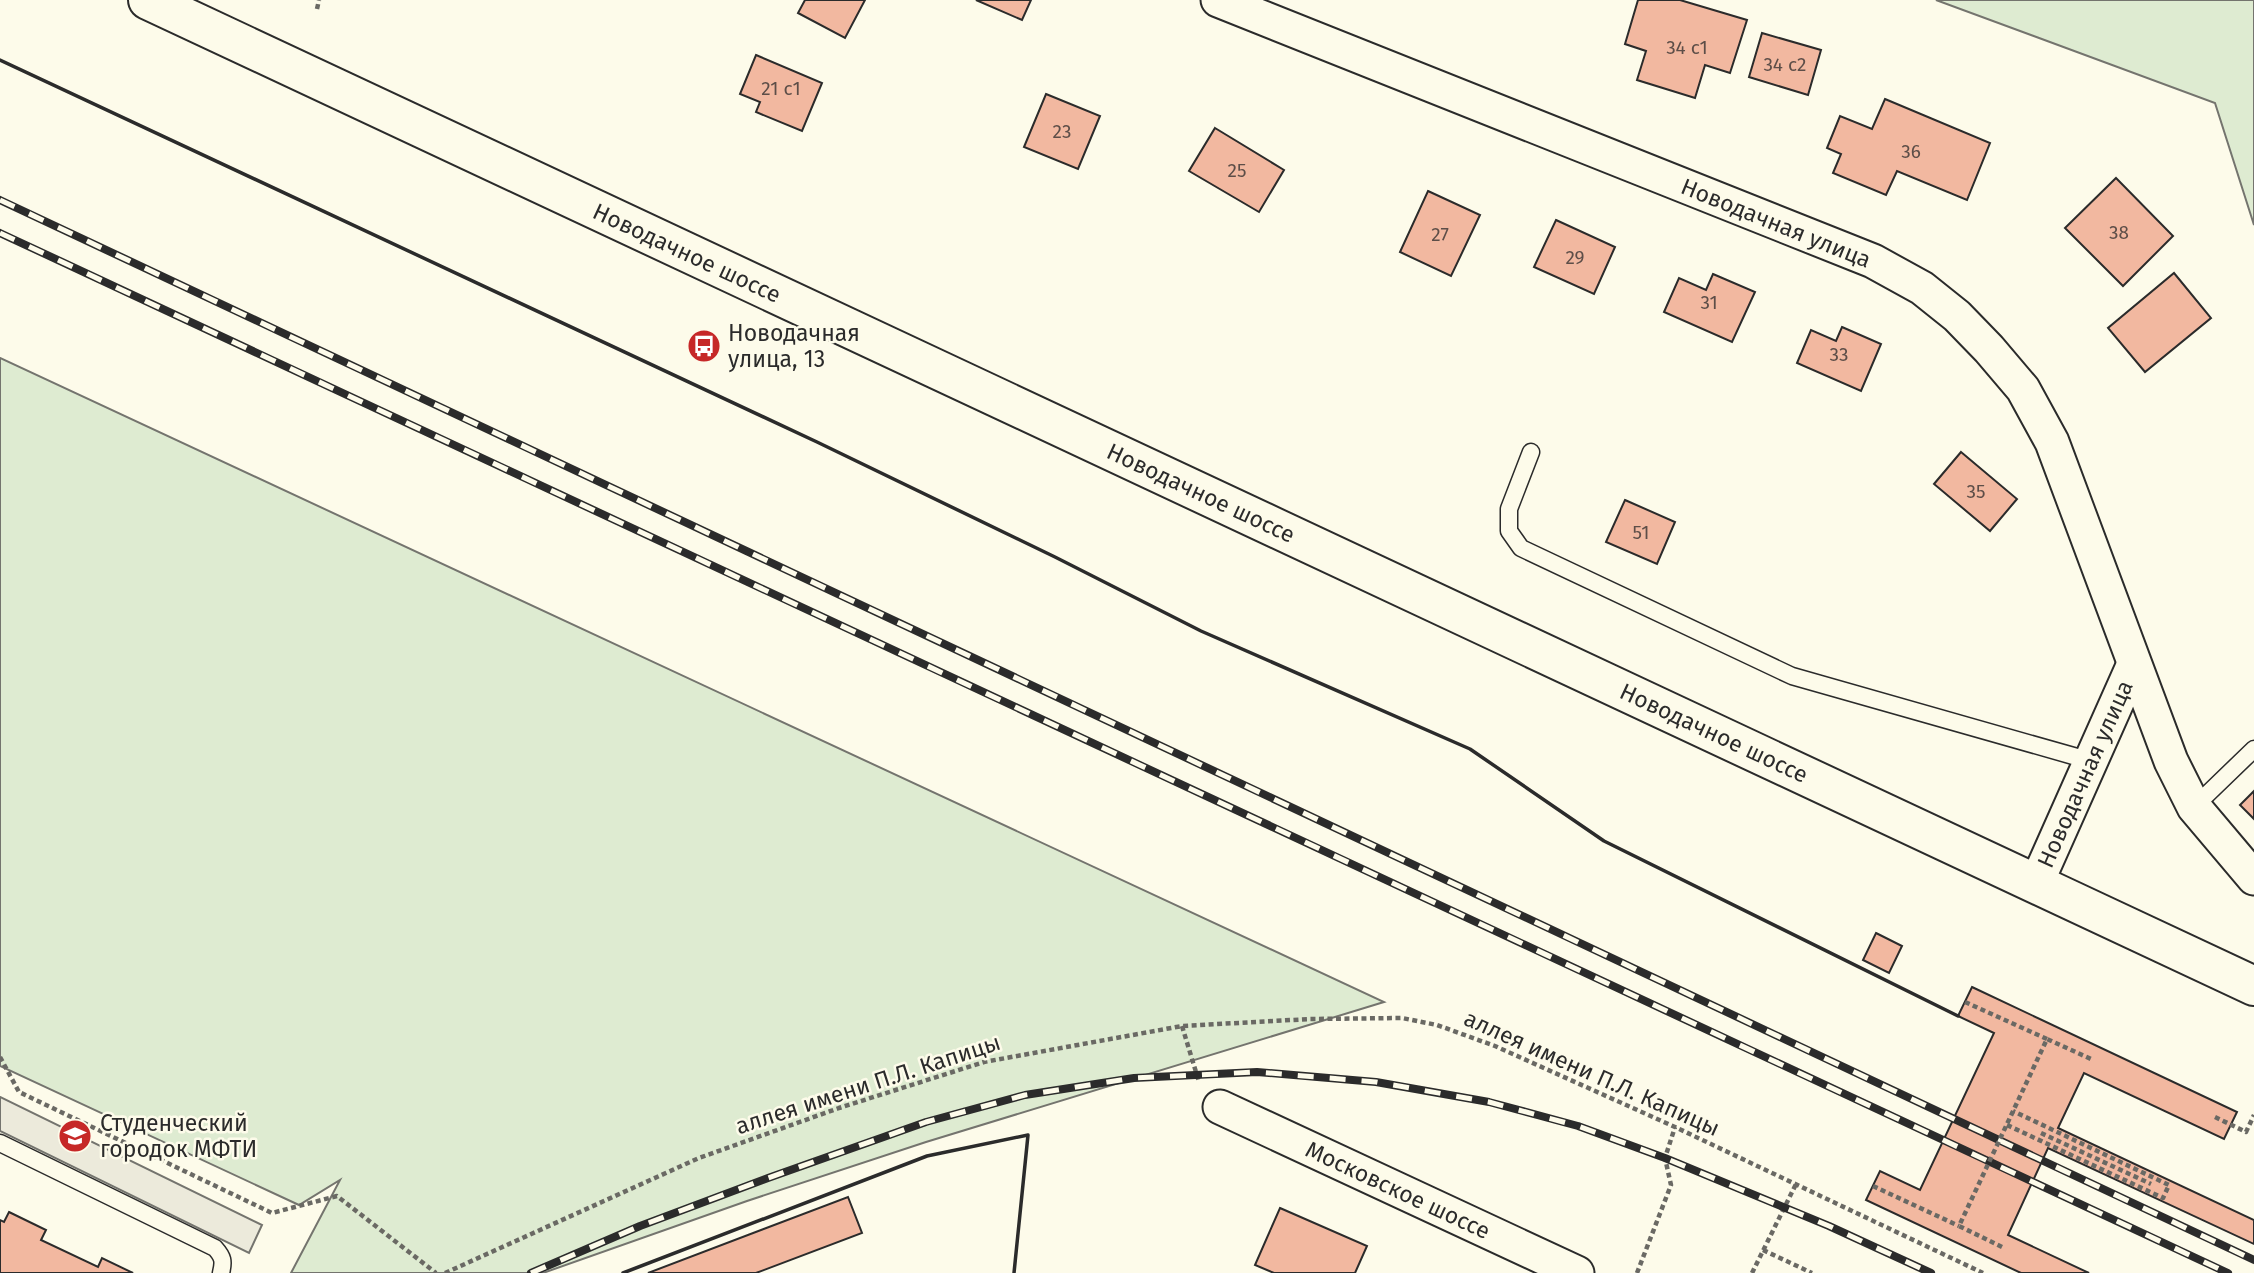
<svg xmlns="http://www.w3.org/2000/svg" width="2254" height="1273" font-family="'Fira Sans',sans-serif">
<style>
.green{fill:#deebd1;stroke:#74746e;stroke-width:2}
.parking{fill:#eceadb;stroke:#74746e;stroke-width:2}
.building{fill:#f2b8a0;stroke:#2b2b2b;stroke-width:2}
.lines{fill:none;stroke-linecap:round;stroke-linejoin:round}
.service-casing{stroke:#2b2b2b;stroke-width:19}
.minor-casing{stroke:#2b2b2b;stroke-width:37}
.tertiary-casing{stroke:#2b2b2b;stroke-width:42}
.path{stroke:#6a6964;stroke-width:4.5;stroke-dasharray:5 3.5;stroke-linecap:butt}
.service{stroke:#fdfbea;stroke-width:16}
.minor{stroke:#fdfbea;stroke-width:33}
.tertiary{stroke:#fdfbea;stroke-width:38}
.rail-casing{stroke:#2b2b2b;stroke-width:8}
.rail{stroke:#fdfbea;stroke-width:5;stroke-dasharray:16;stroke-linecap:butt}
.path-bridge{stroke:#6a6964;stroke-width:4.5;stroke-dasharray:5 3.5;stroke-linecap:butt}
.wall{stroke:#2b2b2b;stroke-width:3.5}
.labels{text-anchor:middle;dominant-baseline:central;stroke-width:5;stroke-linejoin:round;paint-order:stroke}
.number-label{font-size:19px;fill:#5d4e48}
.street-label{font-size:23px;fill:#2b2b2b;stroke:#fdfbea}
.poi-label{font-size:23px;fill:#2b2b2b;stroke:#fdfbea;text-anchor:start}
</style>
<rect width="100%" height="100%" fill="#fdfbea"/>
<g class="green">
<polygon points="1936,0 2254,0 2254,225 2215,103"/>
<polygon points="0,358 1384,1002 926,1142 747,1201 543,1273 291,1273 340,1180 299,1205 0,1066"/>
</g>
<polygon class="parking" points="0,1097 262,1225 249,1253 0,1131"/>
<g class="building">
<polygon points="805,0 865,0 845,38 798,13"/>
<polygon points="976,0 1031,0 1022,20"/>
<polygon points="1638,0 1680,0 1747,20 1730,73 1705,65 1695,98 1637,80 1646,51 1625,44"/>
<polygon points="1762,33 1821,50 1808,95 1749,77"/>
<polygon points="756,55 822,83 802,131 756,112 760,102 740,94"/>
<polygon points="1046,94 1100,116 1078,169 1024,147"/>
<polygon points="1885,99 1990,143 1967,200 1897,171 1886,195 1833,173 1841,154 1827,148 1840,116 1872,129"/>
<polygon points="1215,128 1284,170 1259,212 1189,171"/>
<polygon points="2116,178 2173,236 2123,286 2065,228"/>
<polygon points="1428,191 1480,215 1451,276 1400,252"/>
<polygon points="1556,220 1615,247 1594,294 1534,267"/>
<polygon points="2174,273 2211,318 2145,372 2108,328"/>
<polygon points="1713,274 1755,292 1732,342 1664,312 1679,278 1706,290"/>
<polygon points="1842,327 1881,344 1861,391 1797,363 1811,330 1836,341"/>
<polygon points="1961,452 2017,499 1990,531 1934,484"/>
<polygon points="1625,500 1675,522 1657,564 1606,542"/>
<polygon points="2254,791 2254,819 2240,805"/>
<polygon points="1876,933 1902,946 1889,973 1863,960"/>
<polygon points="1972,987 2237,1112 2224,1139 2084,1073 2058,1128 2254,1220 2254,1244 2048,1148 2008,1235 2089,1273 2021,1273 1866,1200 1880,1171 1920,1190 1994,1033 1958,1016"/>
<polygon points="848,1197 862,1233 756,1273 648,1273"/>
<polygon points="1280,1208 1367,1246 1355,1273 1274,1273 1255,1265"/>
<polygon points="9,1212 46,1230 41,1240 98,1267 102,1258 133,1273 0,1273 0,1220 4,1222"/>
</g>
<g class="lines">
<defs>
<g id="service">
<polyline points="1531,452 1509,509 1509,531 1521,548 1792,676 2091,761"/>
<polyline points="2194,807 2254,749"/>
<path d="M0,1143L215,1248C223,1257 224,1261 221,1273"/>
</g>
<g id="minor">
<polyline points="1218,0 1873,261 1922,288 1957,316 1989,349 2023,389 2052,442 2171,761 2194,807 2254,878"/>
<polyline points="2036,884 2134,664"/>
<polyline points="1220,1107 1577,1273"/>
</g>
<polyline id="tertiary" points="148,0 2254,986"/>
</defs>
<use href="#service" class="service-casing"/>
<use href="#minor" class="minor-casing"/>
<use href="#tertiary" class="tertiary-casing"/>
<g class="path">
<polyline points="317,9 319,0"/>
<polyline points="1965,1002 2047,1039"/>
<polyline points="1182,1026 1199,1082"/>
<polyline points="0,1057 19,1092 272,1213 337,1196 436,1273"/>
<polyline points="2215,1117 2246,1132 2254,1115"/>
<polyline points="2007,1125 2163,1198 2169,1185 2013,1111"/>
<polyline points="2041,1133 2151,1184"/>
<polyline points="1873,1186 1959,1226"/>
<polyline points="1763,1250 1812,1273"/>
<polyline points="445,1273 699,1158 839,1108 984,1062 1182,1026 1310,1019 1402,1018 1437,1025 1495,1046 1675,1127 1983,1273"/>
<polyline points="1637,1273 1671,1185 1665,1158 1675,1127"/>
<polyline points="1752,1273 1796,1184"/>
</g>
<use href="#service" class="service"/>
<use href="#minor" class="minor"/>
<use href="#tertiary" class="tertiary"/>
<defs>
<g id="rail">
<polyline points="0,200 2254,1260"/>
<polyline points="0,233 2228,1273"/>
<polyline points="531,1273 640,1226 768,1178 926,1122 1025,1095 1134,1078 1257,1072 1376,1082 1489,1102 1578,1126 1665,1158 1829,1226 1931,1273"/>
</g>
</defs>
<use href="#rail" class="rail-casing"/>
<use href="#rail" class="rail"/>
<polyline class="path-bridge" points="2002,1247 1959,1226 2047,1039 2091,1059"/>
<g class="wall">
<polyline points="0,60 817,442 1055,557 1201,631 1470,749 1604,841 1958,1016"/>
<polyline points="623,1273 927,1156 1028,1135 1014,1273"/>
</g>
</g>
<defs>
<symbol id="bus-disc" viewBox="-11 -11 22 22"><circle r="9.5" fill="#c62828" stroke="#fdfbea"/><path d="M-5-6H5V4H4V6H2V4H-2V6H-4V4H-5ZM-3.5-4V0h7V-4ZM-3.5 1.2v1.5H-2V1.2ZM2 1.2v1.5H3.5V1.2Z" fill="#fff"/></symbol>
<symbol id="university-disc" viewBox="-11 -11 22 22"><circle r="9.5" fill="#c62828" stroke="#fdfbea"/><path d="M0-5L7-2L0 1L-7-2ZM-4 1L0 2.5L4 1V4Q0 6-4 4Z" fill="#fff"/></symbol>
</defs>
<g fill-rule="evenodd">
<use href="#bus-disc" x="685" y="327" width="38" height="38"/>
<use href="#university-disc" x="56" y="1117" width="38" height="38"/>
</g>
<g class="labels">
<g class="number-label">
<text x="1687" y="47">34 с1</text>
<text x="1785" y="64">34 с2</text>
<text x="781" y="88">21 с1</text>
<text x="1062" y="131">23</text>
<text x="1911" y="151">36</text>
<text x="1237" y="170">25</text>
<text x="2119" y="232">38</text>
<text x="1440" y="234">27</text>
<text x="1575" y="257">29</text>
<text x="1709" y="302">31</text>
<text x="1839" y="354">33</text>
<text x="1976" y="491">35</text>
<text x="1641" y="532">51</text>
</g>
<g class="street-label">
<text transform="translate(1776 223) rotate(22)">Новодачная улица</text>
<text transform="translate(687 253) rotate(25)">Новодачное шоссе</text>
<text transform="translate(1201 493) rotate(25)">Новодачное шоссе</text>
<text transform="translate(1714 733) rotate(25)">Новодачное шоссе</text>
<text transform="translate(2085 774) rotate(-66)">Новодачная улица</text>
<text transform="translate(1592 1073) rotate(24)">аллея имени П.Л. Капицы</text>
<text transform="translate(868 1084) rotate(-18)">аллея имени П.Л. Капицы</text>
<text transform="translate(1398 1190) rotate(25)">Московское шоссе</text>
</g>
<g class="poi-label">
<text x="728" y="333">Новодачная<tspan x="728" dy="26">улица, 13</tspan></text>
<text x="100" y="1123">Студенческий<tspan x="100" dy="26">городок МФТИ</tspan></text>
</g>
</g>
</svg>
